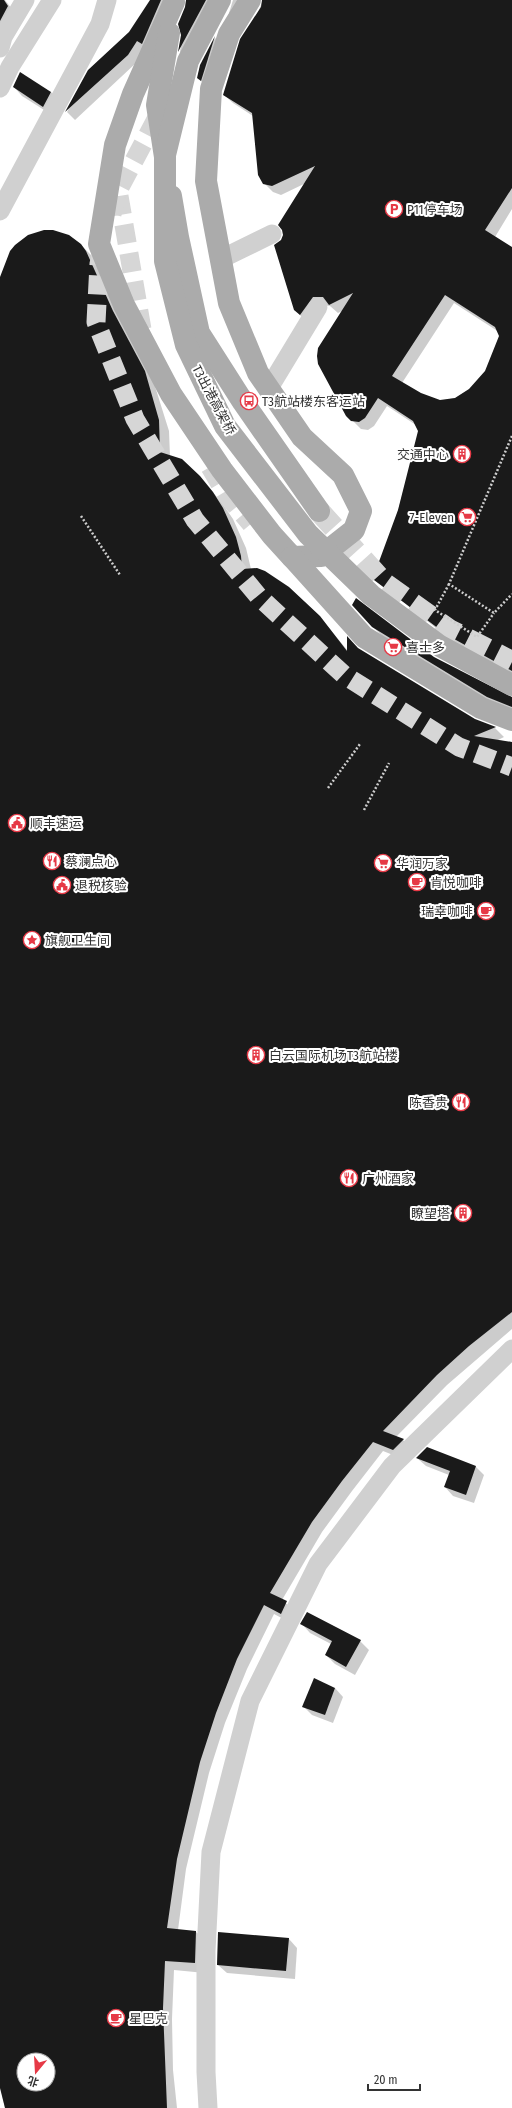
<svg xmlns="http://www.w3.org/2000/svg" width="512" height="2108" font-family="'Fira Sans Condensed','Noto Sans SC',sans-serif">
<style>
.shadow{fill:#0003;fill-rule:evenodd}
.building{fill:#1a1a1a;fill-rule:evenodd}
.lines{fill:none;stroke-linecap:round;stroke-linejoin:round}
.minor-tunnel{stroke:#d6d6d6;stroke-width:19;stroke-dasharray:19 10;stroke-linecap:butt}
.major-tunnel{stroke:#d6d6d6;stroke-width:22;stroke-dasharray:22 11;stroke-linecap:butt}
.path{stroke:#cdcdcd;stroke-width:2.5;stroke-dasharray:2 2;stroke-linecap:butt}
.minor{stroke:#d0d0d0;stroke-width:19}
.major{stroke:#ababab;stroke-width:22}
.major-bridge{stroke:#ababab;stroke-width:22}
.labels{text-anchor:middle;dominant-baseline:central;stroke-width:4;stroke-linejoin:round;paint-order:stroke}
.poi-label{font-size:13px;fill:#333;stroke:#fff;text-anchor:start}
.street-label{font-size:13px;fill:#333;stroke:#fff}
</style>
<rect width="100%" height="100%" fill="#fff"/>
<g class="shadow">
<polygon points="0,0 5,0 18,17 0,52"/>
<polygon points="151,0 176,0 136,63 75,120 67,112 89,70 130,33"/>
<polygon points="187,0 220,0 187,60 180,52"/>
<polygon points="233,0 251,0 236,20 229,13"/>
<path d="M263,0H512V209L495,237L512,248V674L456,644L372,577L378,567L398,511L419,431L416,425L387,406L374,426L368,430L361,429L347,415L342,311L338,313L330,306L322,305L304,319L295,310L282,241L306,183L281,195L273,192L264,183L253,116L233,103L224,95ZM454,303L499,332L500,340L486,372L470,389L455,398L439,401L420,394L402,383Z"/>
<polygon points="215,38 223,46 207,87 198,78 201,66"/>
<polygon points="14,87 51,92 59,101 52,115 22,96"/>
<path d="M81,245L91,255L103,273L153,380L169,431L170,456L199,476L222,503L233,519L246,548L251,569L319,616L348,651L358,649L474,720L495,728L504,737L498,740L512,743V1329L447,1385L396,1437L403,1440L413,1450L403,1459L383,1451L352,1491L322,1532L282,1600L296,1612L291,1623L274,1614L247,1669L225,1723L209,1773L186,1869L178,1930L196,1932L206,1941L205,1973L174,1970L172,2019L173,2070L177,2108H5L0,2086V281ZM24,2060H48V2084H24Z"/>
<polygon points="373,627 512,698 512,712 496,705 382,636"/>
<polygon points="417,1458 476,1467 484,1475 474,1503 453,1496 445,1487 449,1475 426,1466"/>
<polygon points="302,1624 360,1641 369,1650 355,1675 335,1664 326,1655 331,1644 310,1633"/>
<polygon points="335,1688 343,1697 333,1723 312,1715 303,1706"/>
<polygon points="289,1939 297,1948 295,1979 227,1973 218,1965"/>
</g>
<g class="building">
<polygon points="0,0 4,0 8,6 0,21"/>
<polygon points="150,0 161,0 142,44 137,41 128,55 65,112 88,70 129,32"/>
<polygon points="186,0 206,0 178,52 181,35 178,24 185,7"/>
<path d="M262,0H512V188L485,230L512,247V671L447,635L370,577L377,567L398,510L418,431L413,421L378,398L365,418L359,422L351,421L346,416L318,364L317,356L318,348L353,293L329,305L323,297H313L300,315L294,310L274,245L281,240L283,235L282,230L278,225L315,166L272,186L263,184L258,175L252,113L223,95L240,39L261,7ZM445,295L495,327L499,336L485,371L469,389L455,398L440,400L421,393L392,376Z"/>
<polygon points="215,36 201,81 197,78 200,65"/>
<polygon points="20,72 51,92 43,107 13,87"/>
<path d="M44,230H53L69,235L81,244L86,251L113,311L145,371L159,420L160,452L182,459L200,476L213,492L223,508L236,537L241,556L242,569L257,568L265,571L289,587L320,616L347,651V636L358,648L475,719L496,727L474,736L512,742V1312L469,1346L437,1375L383,1431L404,1439L393,1450L373,1442L342,1481L312,1522L270,1593L287,1601L281,1614L264,1605L237,1659L216,1713L200,1762L177,1859L167,1928L196,1931L195,1963L165,1961L163,2008L167,2108H5L0,2088V277L10,251L15,245L28,235ZM24,2060H48V2084H24Z"/>
<polygon points="356,598 434,657 512,697 512,707 487,697 372,627 352,605"/>
<polygon points="427,1447 476,1466 466,1495 444,1487 450,1471 416,1458"/>
<polygon points="307,1612 361,1640 346,1667 325,1655 332,1641 300,1624"/>
<polygon points="314,1678 335,1688 325,1715 302,1707"/>
<polygon points="218,1932 289,1938 286,1971 217,1965"/>
</g>
<g class="lines">
<g class="minor-tunnel">
<polyline points="119,196 143,335"/>
<polyline points="112,214 118,191 162,108"/>
<polyline points="103,247 99,264 96,322 135,419 195,520 259,597 344,675 459,747 512,767"/>
<polyline points="210,467 226,494 251,524"/>
</g>
<polyline class="major-tunnel" points="319,511 385,584 449,630 512,662"/>
<g class="path">
<polyline points="512,436 449,584 494,613 512,594"/>
<polyline points="81,516 120,575"/>
<polyline points="449,584 435,610 477,637 494,613"/>
<polyline points="328,788 360,744"/>
<polyline points="364,810 389,763"/>
</g>
<g class="minor">
<polyline points="0,48 3,37 25,0"/>
<polyline points="0,88 10,67 52,0"/>
<polyline points="0,211 100,24 107,0"/>
<polyline points="221,259 272,234"/>
<polyline points="269,388 318,307"/>
<polyline points="208,2108 206,2072 206,1951 211,1852 250,1701 318,1564 392,1466 512,1349"/>
</g>
<g class="major">
<polyline points="174,2 133,94 115,145 99,244 124,305 171,394 222,470 272,535 292,557 321,556 354,530 361,511 343,475 302,437 258,373 229,303 206,181 211,89 229,34 250,0"/>
<polyline points="165,157 157,105 169,33"/>
<polyline points="171,196 178,237 199,333 243,402 319,511"/>
<polyline points="292,557 364,637 481,708 512,720"/>
</g>
<polyline class="major-bridge" points="220,0 188,61 165,155 165,261 186,345 225,426 308,534 371,595 440,646 512,685"/>
</g>
<defs>
<symbol id="parking-ring" viewBox="-11 -11 22 22"><circle r="9.5" fill="#fff" stroke="#e63946" stroke-width="1.5"/><path d="M-3.5-5.5H1a3.5 3.5 0 0 1 0 7H-1V5.5H-3.5ZM-1-3.4V-.6H.8a1.4 1.4 0 0 0 0-2.8Z" fill="#e63946"/></symbol>
<symbol id="bus-ring" viewBox="-11 -11 22 22"><circle r="9.5" fill="#fff" stroke="#e63946" stroke-width="1.5"/><path d="M-5-6H5V4H4V6H2V4H-2V6H-4V4H-5ZM-3.5-4V0h7V-4ZM-3.5 1.2v1.5H-2V1.2ZM2 1.2v1.5H3.5V1.2Z" fill="#e63946"/></symbol>
<symbol id="building-ring" viewBox="-11 -11 22 22"><circle r="9.5" fill="#fff" stroke="#e63946" stroke-width="1.5"/><path d="M-4-6H4V6H1V3H-1V6H-4ZM-2.5-4.3h1.7v1.8h-1.7ZM.8-4.3h1.7v1.8H.8ZM-2.5-1h1.7V.8h-1.7ZM.8-1h1.7V.8H.8Z" fill="#e63946"/></symbol>
<symbol id="supermarket-ring" viewBox="-11 -11 22 22"><circle r="9.5" fill="#fff" stroke="#e63946" stroke-width="1.5"/><path d="M-6-5.5h2.5l.6 2H6L4.5 2H-2.5L-4.4-4H-6ZM-1.5 3.2a1.3 1.3 0 1 0 .1 0ZM3 3.2a1.3 1.3 0 1 0 .1 0Z" fill="#e63946"/></symbol>
<symbol id="civic-ring" viewBox="-11 -11 22 22"><circle r="9.5" fill="#fff" stroke="#e63946" stroke-width="1.5"/><path d="M-.6-6.5H3V-4.5H.6V-3L4-1V1h2V6H-6V1h2V-1L-.6-3ZM-1.2 2.5V6h2.4V2.5Z" fill="#e63946"/></symbol>
<symbol id="restaurant-ring" viewBox="-11 -11 22 22"><circle r="9.5" fill="#fff" stroke="#e63946" stroke-width="1.5"/><path d="M-5-6h1v4h1v-4h1v4h1v-4h1v5L-1.5 .5V6h-2V.5L-5-1ZM5-6V6H3V1.5H1.5Q1.5-4 5-6Z" fill="#e63946"/></symbol>
<symbol id="cafe-ring" viewBox="-11 -11 22 22"><circle r="9.5" fill="#fff" stroke="#e63946" stroke-width="1.5"/><path d="M-5.5-4.5H6V0H3Q3 3.5 0 3.5H-2.5Q-5.5 3.5-5.5 0ZM3-3.2v2h1.7v-2ZM-6 4.5H4V6H-6Z" fill="#e63946"/></symbol>
<symbol id="sight-ring" viewBox="-11 -11 22 22"><circle r="9.5" fill="#fff" stroke="#e63946" stroke-width="1.5"/><path d="M0-6L1.8-2.2L6-1.7L2.9 1.2L3.7 5.4L0 3.3L-3.7 5.4L-2.9 1.2L-6-1.7L-1.8-2.2Z" fill="#e63946"/></symbol>
</defs>
<g fill-rule="evenodd">
<use href="#parking-ring" x="384" y="199" width="20" height="20"/>
<use href="#bus-ring" x="239" y="391" width="20" height="20"/>
<use href="#building-ring" x="452" y="444" width="20" height="20"/>
<use href="#supermarket-ring" x="457" y="507" width="20" height="20"/>
<use href="#supermarket-ring" x="383" y="637" width="20" height="20"/>
<use href="#civic-ring" x="7" y="813" width="20" height="20"/>
<use href="#restaurant-ring" x="42" y="851" width="20" height="20"/>
<use href="#supermarket-ring" x="373" y="853" width="20" height="20"/>
<use href="#cafe-ring" x="407" y="872" width="20" height="20"/>
<use href="#civic-ring" x="52" y="875" width="20" height="20"/>
<use href="#cafe-ring" x="476" y="901" width="20" height="20"/>
<use href="#sight-ring" x="22" y="930" width="20" height="20"/>
<use href="#building-ring" x="246" y="1045" width="20" height="20"/>
<use href="#restaurant-ring" x="451" y="1092" width="20" height="20"/>
<use href="#restaurant-ring" x="339" y="1168" width="20" height="20"/>
<use href="#building-ring" x="453" y="1203" width="20" height="20"/>
<use href="#cafe-ring" x="106" y="2008" width="20" height="20"/>
</g>
<g class="labels">
<g class="poi-label">
<text x="407" y="209">P11停车场</text>
<text x="262" y="401">T3航站楼东客运站</text>
<text x="449" y="454" text-anchor="end">交通中心</text>
<text x="454" y="517" text-anchor="end">7-Eleven</text>
<text x="406" y="647">喜士多</text>
<text x="30" y="823">顺丰速运</text>
<text x="65" y="861">蔡澜点心</text>
<text x="396" y="863">华润万家</text>
<text x="430" y="882">肯悦咖啡</text>
<text x="75" y="885">退税核验</text>
<text x="473" y="911" text-anchor="end">瑞幸咖啡</text>
<text x="45" y="940">旗舰卫生间</text>
<text x="269" y="1055">白云国际机场T3航站楼</text>
<text x="448" y="1102" text-anchor="end">陈香贵</text>
<text x="362" y="1178">广州酒家</text>
<text x="450" y="1213" text-anchor="end">瞭望塔</text>
<text x="129" y="2018">星巴克</text>
</g>
<g class="street-label">
<text transform="translate(214 400) rotate(62)">T3出港高架桥</text>
</g>
</g>
<g transform="translate(36 2072) rotate(198)"><circle r="19" fill="#ffffff" stroke="#adadad"/>
<path d="M0-3L7 15L0 10L-7 15Z" fill="#e63946"/>
<text y="-6" font-size="11" font-weight="bold" text-anchor="middle" fill="#333333">北</text>
</g>
<path d="M368 2084v6h52v-6" fill="none" stroke="#333333" stroke-width="2"/>
<text x="374" y="2084" font-size="12" fill="#333333" stroke="#ffffff" stroke-width="3" paint-order="stroke">20 m</text>
</svg>
